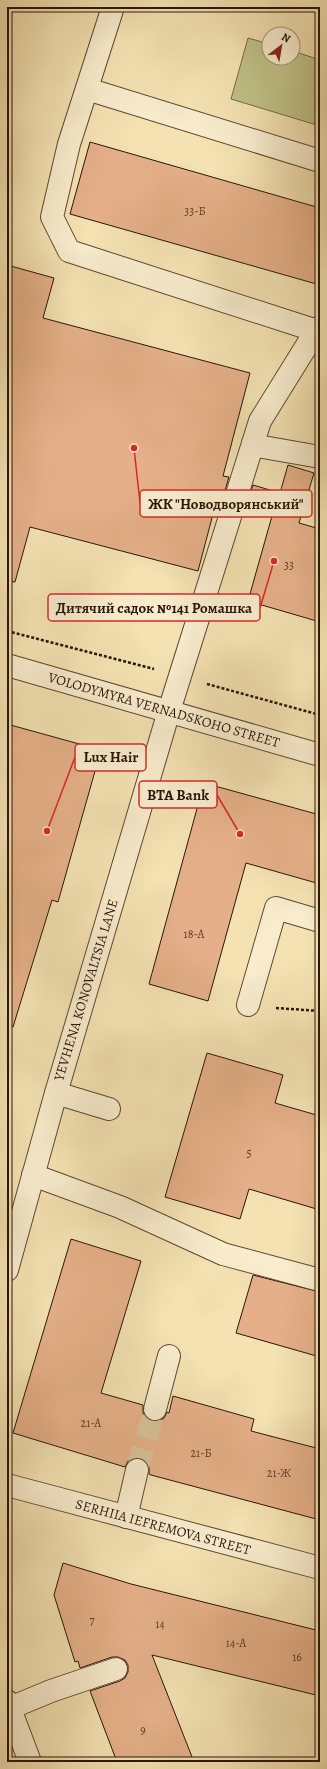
<svg xmlns="http://www.w3.org/2000/svg" width="327" height="1769" font-family="Alegreya,serif">
<style>
.green{fill:#c0c288;stroke:#766b48}
.building{fill:#e5b089;stroke:#2b1408}
.lines{fill:none;stroke-linecap:round;stroke-linejoin:round}
.minor-tunnel{stroke:#d6c398;stroke-width:22;stroke-dasharray:22 11;stroke-linecap:butt}
.minor-casing{stroke:#5d4832;stroke-width:24}
.path{stroke:#2b1408;stroke-width:2.5;stroke-dasharray:3 2;stroke-linecap:butt}
.minor{stroke:#f8eccd;stroke-width:22}
.labels{text-anchor:middle;dominant-baseline:central;stroke-width:3.5;stroke-linejoin:round;paint-order:stroke}
.number-label{font-size:12px;fill:#5a3b28}
.street-label{font-size:14px;fill:#2b1408;stroke:#f8eccd}
.leader{fill:none;stroke:#d62828;stroke-width:1.5}
.callout-dot{fill:#d62828;stroke:#f8eccd;stroke-width:1.5}
.callout{fill:#f8eccd;stroke:#d62828;stroke-width:1.5}
.callout-label{font-size:15px;text-anchor:middle;font-weight:bold;fill:#2b1408}
</style>
<rect width="100%" height="100%" fill="#f4e2b2"/>
<filter id="stains"><feTurbulence type="fractalNoise" baseFrequency=".005" numOctaves="4"/><feColorMatrix values="0 0 0 0 .2 0 0 0 0 .09 0 0 0 0 .02 0 0 0 .5 -.17"/></filter>
<radialGradient id="worn" r=".72"><stop offset=".6" stop-color="#630" stop-opacity="0"/><stop offset="1" stop-color="#630" stop-opacity=".3"/></radialGradient>
<polygon class="green" points="248,38 269,44 269,58 293,58 293,51 320,60 320,126 231,99"/>
<g class="building">
<polygon points="90,142 320,208 320,285 70,214"/>
<polygon points="7,265 54,278 43,318 250,373 223,476 229,477 222,501 217,499 198,571 30,527 15,582 7,581"/>
<polygon points="288,465 314,473 299,523 320,529 320,622 248,601 272,516 246,508 253,485 280,493"/>
<polygon points="7,724 101,750 58,902 52,900 13,1027 7,1026"/>
<polygon points="204,783 320,815 320,884 246,863 208,1001 149,984"/>
<polygon points="207,1053 283,1075 275,1103 320,1116 320,1210 249,1189 240,1219 165,1197"/>
<polygon points="71,1239 141,1261 101,1393 143,1405 143,1413 146,1418 152,1421 159,1421 164,1418 167,1412 169,1413 173,1396 254,1419 251,1431 320,1449 320,1520 151,1475 149,1474 149,1467 146,1461 140,1458 133,1458 128,1461 125,1467 13,1433"/>
<polygon points="253,1275 320,1292 320,1357 236,1333"/>
<polygon points="63,1563 131,1584 320,1631 320,1696 152,1655 194,1762 117,1762 90,1691 120,1681 125,1678 128,1672 128,1665 125,1660 118,1657 112,1657 80,1668 78,1661 75,1662 54,1595"/>
</g>
<g class="lines">
<polyline class="minor-tunnel" points="137,1470 155,1409"/>
<defs>
<g id="minor">
<polyline points="113,7 69,144 52,217 69,251 317,331"/>
<polyline points="87,89 320,161"/>
<polyline points="253,443 263,447 320,457"/>
<polyline points="7,665 320,755"/>
<polyline points="248,1005 276,908 320,921"/>
<polyline points="56,1093 109,1109"/>
<polyline points="33,1175 120,1207 223,1254 320,1280"/>
<polyline points="7,1270 56,1093 169,711 260,421 309,342 320,327"/>
<polyline points="155,1409 169,1356"/>
<polyline points="7,1485 320,1568"/>
<polyline points="126,1517 137,1470"/>
<polyline points="7,1701 30,1762"/>
<polyline points="10,1708 51,1691 116,1669"/>
</g>
</defs>
<use href="#minor" class="minor-casing"/>
<g class="path">
<polyline points="7,631 154,669"/>
<polyline points="207,684 320,715"/>
<polyline points="276,1008 320,1011"/>
</g>
<use href="#minor" class="minor"/>
</g>
<g class="labels">
<g class="number-label">
<text x="195" y="211">33-Б</text>
<text x="289" y="565">33</text>
<text x="194" y="934">18-А</text>
<text x="249" y="1153">5</text>
<text x="91" y="1423">21-А</text>
<text x="201" y="1453">21-Б</text>
<text x="279" y="1473">21-Ж</text>
<text x="92" y="1620">7</text>
<text x="160" y="1624">14</text>
<text x="236" y="1643">14-А</text>
<text x="297" y="1657">16</text>
<text x="143" y="1730">9</text>
</g>
<g class="street-label">
<text transform="translate(164 710) rotate(16)">VOLODYMYRA VERNADSKOHO STREET</text>
<text transform="translate(86 990) rotate(-73)">YEVHENA KONOVALTSIA LANE</text>
<text transform="translate(163 1527) rotate(15)">SERHIIA IEFREMOVA STREET</text>
</g>
</g>
<path class="leader" d="M134 448L140 503M274 561L260 608M47 831L75 757M240 834L217 795"/>
<g class="callout-dot">
<circle cx="134" cy="448" r="4"/>
<circle cx="274" cy="561" r="4"/>
<circle cx="47" cy="831" r="4"/>
<circle cx="240" cy="834" r="4"/>
</g>
<g class="callout">
<rect x="140" y="490" width="172" height="27" rx="4"/>
<rect x="48" y="594" width="212" height="27" rx="4"/>
<rect x="75" y="744" width="71" height="27" rx="4"/>
<rect x="139" y="781" width="78" height="27" rx="4"/>
</g>
<g class="callout-label">
<text x="226" y="509">ЖК "Новодворянський"</text>
<text x="154" y="613">Дитячий садок №141 Ромашка</text>
<text x="111" y="762">Lux Hair</text>
<text x="178" y="800">BTA Bank</text>
</g>
<rect width="327" height="1769" fill="none" stroke="#f4e2b2" stroke-width="24"/>
<rect x="8" y="8" width="311" height="1753" fill="none" stroke="#2b1408" stroke-width="2"/>
<rect x="12" y="12" width="303" height="1745" fill="none" stroke="#2b1408"/>
<g transform="translate(281 46) rotate(31)"><circle r="19" fill="#f8eccd" stroke="#a6967e"/>
<path d="M0-3L7 15L0 10L-7 15Z" fill="#8f2418"/>
<text y="-6" font-size="11" font-weight="bold" text-anchor="middle" fill="#2b1408">N</text>
</g>
<rect width="100%" height="100%" filter="url(#stains)"/>
<rect width="100%" height="100%" fill="url(#worn)"/>
</svg>
